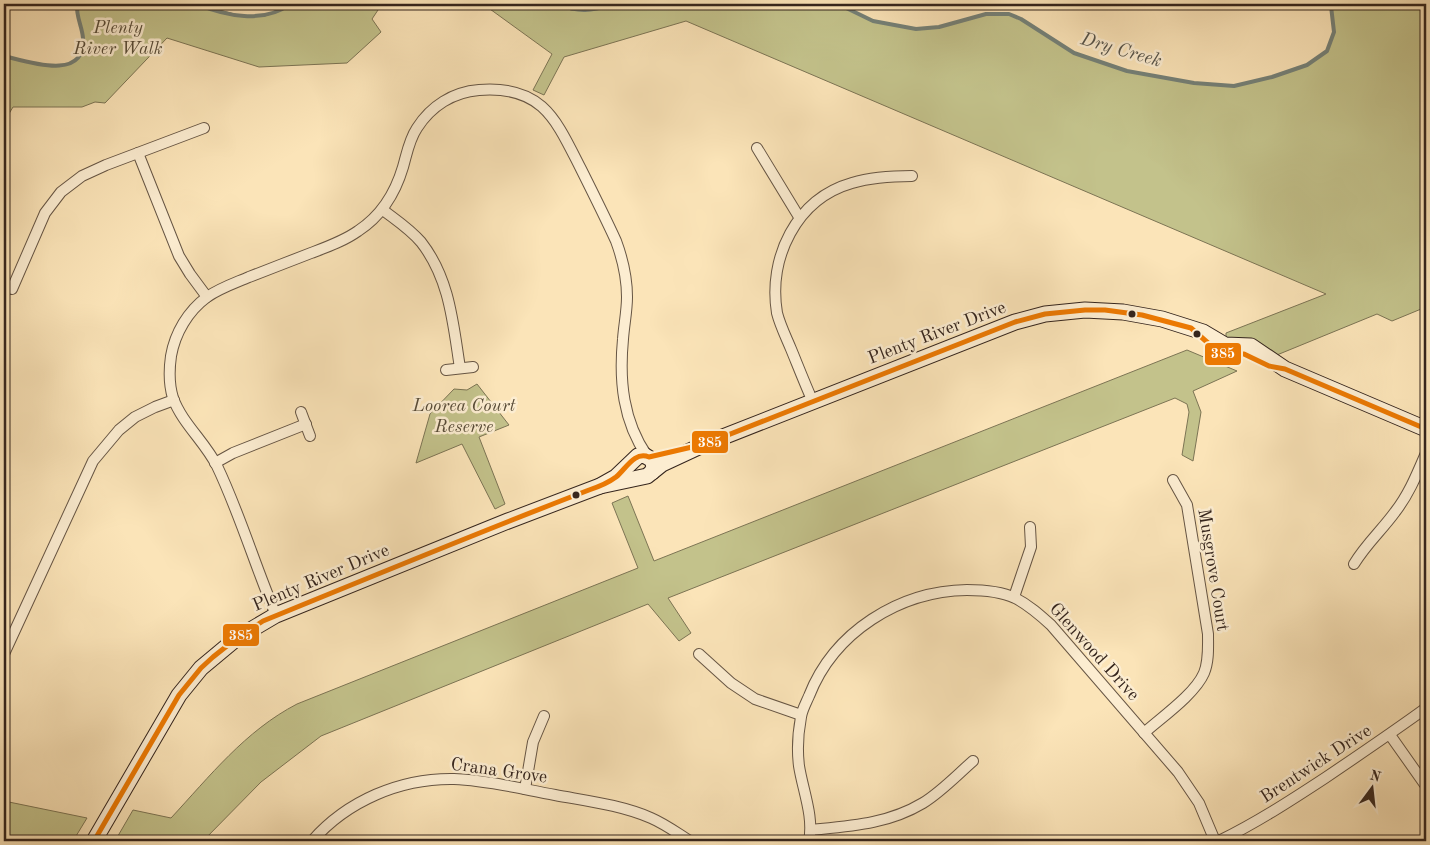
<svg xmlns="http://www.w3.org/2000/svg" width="1430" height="845" font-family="'Old Standard TT',serif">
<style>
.green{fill:#c3c28b;stroke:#7c7454}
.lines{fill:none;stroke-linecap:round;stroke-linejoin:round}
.stream{stroke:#758178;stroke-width:4}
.street-casing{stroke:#654;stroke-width:12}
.secondary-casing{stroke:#35251d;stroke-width:17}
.street{stroke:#fcedd1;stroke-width:10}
.secondary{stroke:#fcedd1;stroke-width:15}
.bus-1-casing{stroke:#fcedd1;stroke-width:9}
.bus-1{stroke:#eb7903;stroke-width:5}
.bus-dot{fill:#35251d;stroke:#fcedd1;stroke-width:2}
.labels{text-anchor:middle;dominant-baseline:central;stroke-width:5;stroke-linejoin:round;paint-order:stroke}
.park-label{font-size:18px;font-style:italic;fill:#584c38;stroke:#fcedd1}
.street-label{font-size:18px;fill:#35251d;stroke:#fcedd1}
.water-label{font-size:19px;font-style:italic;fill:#55534a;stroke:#fcedd1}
.line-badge{stroke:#fcedd1;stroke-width:2}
.badge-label{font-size:14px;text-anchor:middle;font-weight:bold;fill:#fff}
</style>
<rect width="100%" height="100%" fill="#fbe4b8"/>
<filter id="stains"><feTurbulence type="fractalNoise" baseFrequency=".004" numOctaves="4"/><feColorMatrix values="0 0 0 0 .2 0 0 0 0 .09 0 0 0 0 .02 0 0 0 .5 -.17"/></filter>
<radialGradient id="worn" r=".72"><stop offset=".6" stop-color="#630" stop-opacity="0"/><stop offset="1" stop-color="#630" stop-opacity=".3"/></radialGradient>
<g class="green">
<path d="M77,4H197L242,16H265L282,10L290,4H382L372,19L381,32L347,63L259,67L167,38L105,103L95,102L82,107H13L4,122V56C29,62 86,82 83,38C82,26 76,17 77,4Z"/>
<polygon points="483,4 559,4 571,10 593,10 612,4 838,4 873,21 916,29 939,27 986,14 1009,14 1021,19 1074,53 1127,71 1194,83 1234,86 1272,77 1307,65 1327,51 1334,32 1331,6 1329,4 1426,4 1426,307 1392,321 1377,314 1272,357 1226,338 1226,333 1326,294 686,21 564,57 544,95 533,90 552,54"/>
<path d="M1187,350L1237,371L1193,391L1201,412L1193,461L1182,455L1189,412L1187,404L1175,398L668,598L691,633L679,641L648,604L321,736L261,782L203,841H115L133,810L171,818C210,776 245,731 297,704L638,568L612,503L628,496L654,561Z"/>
<polygon points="477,384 509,425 479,437 505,504 495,509 462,444 416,463 430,414 454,389 467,390"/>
<polygon points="4,801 87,818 73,841 12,841 4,839"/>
</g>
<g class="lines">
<g class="stream">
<path d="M197,4C225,16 264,24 290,4"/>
<path d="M559,4C579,13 591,11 612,4"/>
<polyline points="838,4 873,21 916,29 939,27 986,14 1009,14 1021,19 1074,53 1127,71 1194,83 1234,86 1272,77 1307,65 1327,51 1334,32 1331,6 1329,4"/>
<path d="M4,56C29,62 86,82 83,38C82,26 76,17 77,4"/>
</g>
<defs>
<g id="street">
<polyline points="757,148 799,217"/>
<polyline points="138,153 179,256 190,274 207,297"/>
<path d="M383,210C396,220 410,229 421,242C450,279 453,324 460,368"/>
<polyline points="12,289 45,213 61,192 82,176 106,165 204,128"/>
<polyline points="446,370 473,367"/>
<path d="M813,402C805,384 798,366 791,349C786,337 780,325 777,313C768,258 796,199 852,183C872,177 892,176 912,176"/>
<polyline points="301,412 310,436"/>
<polyline points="215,463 233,453 306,424"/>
<path d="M1354,564C1366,544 1382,530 1395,512C1409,494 1417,474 1426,453"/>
<polyline points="1014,597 1031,547 1030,527"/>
<path d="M276,615C255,566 240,514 217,466C205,442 182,423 173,398C169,385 169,370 171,356C175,333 188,311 207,297C220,288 235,283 249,277C270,269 290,261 311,253C327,247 344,241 358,231C381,216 395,194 403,167C407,153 409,140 417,128C431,106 453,92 479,90C543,85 556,120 581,169C593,193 605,217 616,241C623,260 627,278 627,297C627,311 624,325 623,339C619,381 623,421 647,456"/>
<polyline points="4,654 93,461 119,430 135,417 155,407 174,400"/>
<polyline points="699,654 731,683 755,699 801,715"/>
<path d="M1144,733C1162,717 1195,694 1204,673C1209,661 1208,647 1208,634L1187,505L1173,480"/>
<polyline points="1390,735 1426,786"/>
<polyline points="525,789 533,742 544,716"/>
<path d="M811,830C851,826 888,824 923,803C941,792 957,775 973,761"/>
<path d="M312,841C347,801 400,778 454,779C487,780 522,789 555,795C587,801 621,805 651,818C665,824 677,833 690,841"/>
<path d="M809,841C814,817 803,791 799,766C797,750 798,733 801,717C802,710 806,703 809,696C834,632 899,591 967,590C982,590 1000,591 1015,598C1029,605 1040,615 1051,625L1178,772L1199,803L1215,841"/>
<path d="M1219,841C1256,823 1290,801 1325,778C1359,755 1393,732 1426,708"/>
</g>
<g id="secondary">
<polyline points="600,486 647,476 662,464 705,444 1015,322 1045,314 1085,310 1123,312 1162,319 1203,332 1225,345 1251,346 1285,369 1426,429"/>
<polyline points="94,841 179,695 201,668 237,638 276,615 508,521 600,486 616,477 638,456 644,455 652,460 654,466 652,472"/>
</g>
</defs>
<use href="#street" class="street-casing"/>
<use href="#secondary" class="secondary-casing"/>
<use href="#street" class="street"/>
<use href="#secondary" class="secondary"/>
<defs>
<path id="bus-1" d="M94,841L179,695L201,668L213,657L237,638L263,621C371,577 479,532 589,490C598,487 608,483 616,477C626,469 634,451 649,457L705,444L1015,322L1045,314L1085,310H1105L1142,315L1191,328L1216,350L1224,354H1244L1269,366L1285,369L1426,429"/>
</defs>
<use href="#bus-1" class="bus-1-casing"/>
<use href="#bus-1" class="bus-1"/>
</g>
<g class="bus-dot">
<circle cx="1132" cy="314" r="4.5"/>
<circle cx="1197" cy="334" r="4.5"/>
<circle cx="576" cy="495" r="4.5"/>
</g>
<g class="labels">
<g class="park-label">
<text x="118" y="28">Plenty<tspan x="118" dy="21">River Walk</tspan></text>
<text x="464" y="406">Loorea Court<tspan x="464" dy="21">Reserve</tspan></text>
</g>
<g class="street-label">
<text transform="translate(937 333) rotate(-21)">Plenty River Drive</text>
<text transform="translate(1213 570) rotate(81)">Musgrove Court</text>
<text transform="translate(321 578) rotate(-23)">Plenty River Drive</text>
<text transform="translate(1094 652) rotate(48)">Glenwood Drive</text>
<text transform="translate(1316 764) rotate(-33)">Brentwick Drive</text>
<text transform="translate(499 771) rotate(8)">Crana Grove</text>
</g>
<g class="water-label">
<text transform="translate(1121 51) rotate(16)">Dry Creek</text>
</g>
</g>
<g class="line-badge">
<rect x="1204" y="342" width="38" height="24" rx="5" fill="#eb7903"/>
<rect x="691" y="430" width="38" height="24" rx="5" fill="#eb7903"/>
<rect x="222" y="623" width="38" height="24" rx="5" fill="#eb7903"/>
</g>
<g class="badge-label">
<text x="1223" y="358">385</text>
<text x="710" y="447">385</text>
<text x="241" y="640">385</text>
</g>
<rect width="1430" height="845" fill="none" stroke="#fbe4b8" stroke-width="20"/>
<rect x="5" y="5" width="1420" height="835" fill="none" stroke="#35251d" stroke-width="2.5"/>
<rect x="10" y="10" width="1410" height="825" fill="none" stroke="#35251d"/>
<g transform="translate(1372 788) rotate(15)" stroke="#fcedd1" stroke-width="4" paint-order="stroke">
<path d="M0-4L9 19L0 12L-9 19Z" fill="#35251d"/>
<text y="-8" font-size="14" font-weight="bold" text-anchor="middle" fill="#35251d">N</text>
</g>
<rect width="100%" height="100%" filter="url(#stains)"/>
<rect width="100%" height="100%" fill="url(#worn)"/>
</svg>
